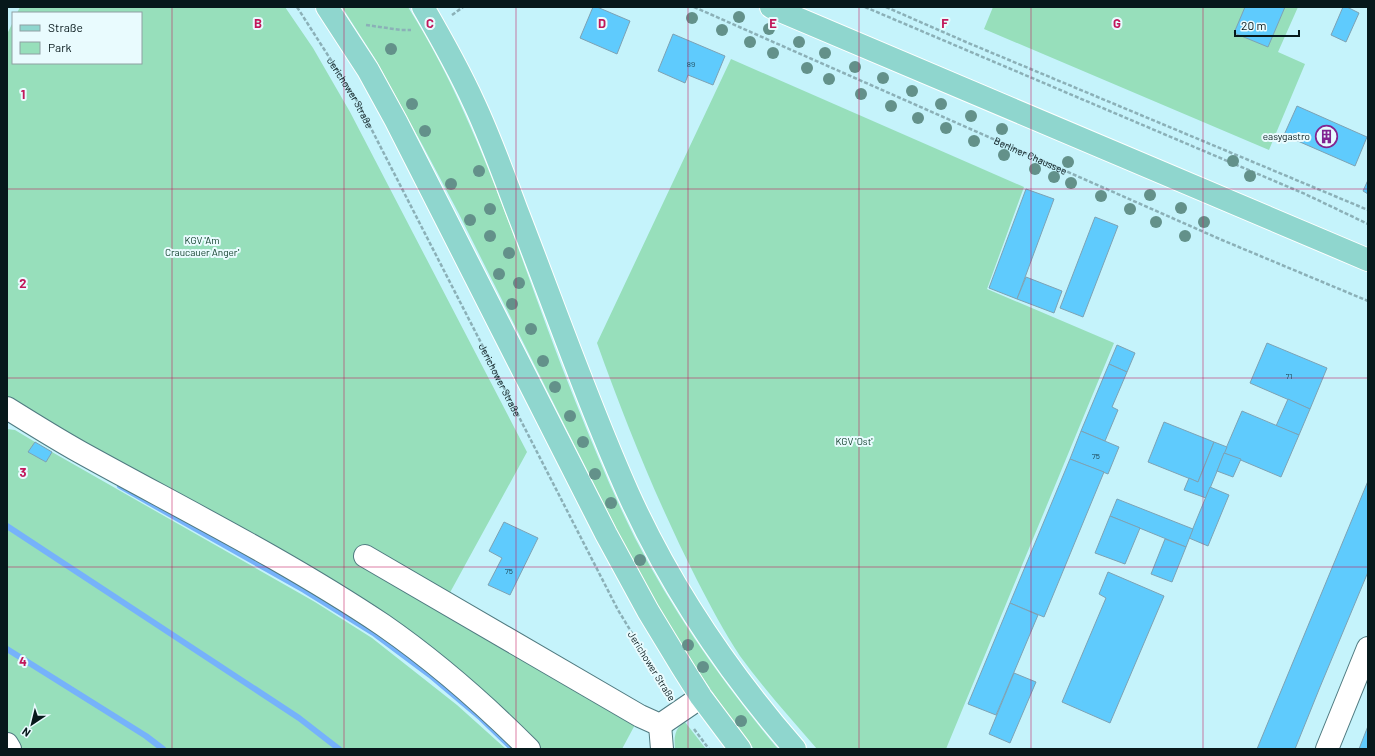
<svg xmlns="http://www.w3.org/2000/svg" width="1375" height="756" font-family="Barlow,sans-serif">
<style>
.green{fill:#97dfbb}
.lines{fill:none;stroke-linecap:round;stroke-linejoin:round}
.stream{stroke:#76b2fa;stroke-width:6}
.building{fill:#5fcbfd;stroke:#7da2b4}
.minor-casing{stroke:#507b81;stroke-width:24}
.major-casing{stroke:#fff;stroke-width:24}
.path{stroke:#8bb0b7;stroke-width:2.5;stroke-dasharray:4 2;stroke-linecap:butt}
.minor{stroke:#fff;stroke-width:22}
.major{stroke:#8fd6ce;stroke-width:22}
.tree{fill:#63918a}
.grid{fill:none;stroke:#c2185b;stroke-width:1;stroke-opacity:0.55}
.labels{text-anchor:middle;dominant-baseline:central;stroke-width:4;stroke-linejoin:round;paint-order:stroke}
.number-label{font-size:8px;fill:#1d4554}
.street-label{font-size:10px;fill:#07181b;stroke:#e9fbfe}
.poi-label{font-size:10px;fill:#07181b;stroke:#e9fbfe;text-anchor:end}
.park-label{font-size:10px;fill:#13402d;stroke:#e9fbfe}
.grid-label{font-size:13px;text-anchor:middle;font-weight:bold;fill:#c2185b;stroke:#e9fbfe;stroke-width:4;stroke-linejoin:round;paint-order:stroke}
</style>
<rect width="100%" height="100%" fill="#c5f3fb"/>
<g class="green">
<polygon points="20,7 285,7 313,48 350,112 527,452 447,598 637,721 622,749 536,749 481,696 7,400 7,34 13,22 13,63 141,63 141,13 17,13"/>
<path d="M342,7H408C485,129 522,270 576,403C594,448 613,494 635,538C674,614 723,683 778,749H754C704,685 663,617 625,546L459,214L423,146L376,60Z"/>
<polygon points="993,7 1298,7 1278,52 1305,64 1269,150 984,29"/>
<path d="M731,59L1024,187L987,289L1114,343L946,749H817C791,719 764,689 740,656C724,632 710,605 697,580C658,503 626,424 597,343Z"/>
<polygon points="7,429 15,430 35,442 29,452 46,462 52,452 315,602 372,638 457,705 506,749 19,749 7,733"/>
<path d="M685,722L706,749H675C674,738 674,728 685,722Z"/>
</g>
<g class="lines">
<g class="stream">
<polyline points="120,486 304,590 375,634 430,675 481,718 513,749"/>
<polyline points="7,526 299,718 339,749"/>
<polyline points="7,649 146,736 163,749"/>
</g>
</g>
<g class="building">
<polygon points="593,7 597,7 630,21 617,54 580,38"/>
<polygon points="1245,7 1285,7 1268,47 1234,33"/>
<polygon points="1343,7 1347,7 1359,13 1346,42 1331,35"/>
<polygon points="673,34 725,56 713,85 688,75 685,83 658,71"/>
<polygon points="1297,106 1367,137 1355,166 1284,135"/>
<polygon points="1368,180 1368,194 1363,191"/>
<polygon points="1026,189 1054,199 1017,299 989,288"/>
<polygon points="1095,217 1118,226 1083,317 1060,308"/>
<polygon points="1026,277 1062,291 1054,313 1017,299"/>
<polygon points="1267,343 1327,368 1310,409 1250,383"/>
<polygon points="1117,345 1135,353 1127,372 1109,364"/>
<polygon points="1109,364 1127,372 1112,407 1118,410 1105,441 1081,431"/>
<polygon points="1288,399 1310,409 1299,435 1276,426"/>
<polygon points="1242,411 1299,435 1281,477 1224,453"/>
<polygon points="1164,422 1214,442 1198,482 1148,462"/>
<polygon points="1081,431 1119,447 1108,474 1070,459"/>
<polygon points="35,442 52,452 46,462 28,452"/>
<polygon points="1214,442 1227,447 1206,498 1184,490 1189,478 1198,482"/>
<polygon points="1224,453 1241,459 1233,477 1217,471"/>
<polygon points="1070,459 1104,472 1044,617 1010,603"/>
<polygon points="1368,481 1368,572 1320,687 1295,749 1257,749"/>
<polygon points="1210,487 1229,495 1208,546 1189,538"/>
<polygon points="1117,499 1193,529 1186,547 1110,516"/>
<polygon points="1110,516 1140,528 1125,564 1095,553"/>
<polygon points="504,522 538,538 510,595 488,585 502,558 489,551"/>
<polygon points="1165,539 1186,547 1172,582 1151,574"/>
<polygon points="1108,572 1164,596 1110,723 1062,702 1106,598 1099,594"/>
<polygon points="1010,603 1038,615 996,715 968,704"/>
<polygon points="1014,673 1036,682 1010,743 989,734"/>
<polygon points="1368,726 1368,749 1359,749"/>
</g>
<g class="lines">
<defs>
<g id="minor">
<path d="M7,408C31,423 55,438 80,452C181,508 286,560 383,625C435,661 484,704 529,749"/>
<polyline points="365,556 640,716 660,725 701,697"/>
<polyline points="660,725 662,749"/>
<polyline points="7,744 10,749"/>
<polyline points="1327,749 1368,648"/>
</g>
<g id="major">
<polyline points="327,7 368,70 396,121 606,534 648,611 682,667 701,697 740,749"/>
<path d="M423,7C441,38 459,70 474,103C490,137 503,173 516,208C553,303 587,401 628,493C670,586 728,672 795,749"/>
<polyline points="771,7 1368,260"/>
</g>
</defs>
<use href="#minor" class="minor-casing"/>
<use href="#major" class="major-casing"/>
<g class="path">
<path id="s1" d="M297,7L356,99L618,610L669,694"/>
<path id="s2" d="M694,7L1222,240L1368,301"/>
<polyline points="865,7 1305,194 1368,224"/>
<polyline points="886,7 966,42 1368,210"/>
<polyline points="452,15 463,7"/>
<polyline points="366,25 401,30 411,30"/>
<polyline points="694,729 709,749"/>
</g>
<use href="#minor" class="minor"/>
<use href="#major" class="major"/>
</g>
<g class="tree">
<circle cx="739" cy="17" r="6"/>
<circle cx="692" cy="18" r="6"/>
<circle cx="769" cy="29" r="6"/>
<circle cx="722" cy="30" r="6"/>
<circle cx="750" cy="42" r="6"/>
<circle cx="799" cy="42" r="6"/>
<circle cx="391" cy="49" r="6"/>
<circle cx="773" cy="53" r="6"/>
<circle cx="825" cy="53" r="6"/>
<circle cx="855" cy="67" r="6"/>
<circle cx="807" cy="68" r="6"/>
<circle cx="883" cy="78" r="6"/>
<circle cx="829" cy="79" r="6"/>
<circle cx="912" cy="91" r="6"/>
<circle cx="861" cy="94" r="6"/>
<circle cx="412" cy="104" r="6"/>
<circle cx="941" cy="104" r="6"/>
<circle cx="891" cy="106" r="6"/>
<circle cx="971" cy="116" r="6"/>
<circle cx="918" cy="118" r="6"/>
<circle cx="946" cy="128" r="6"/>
<circle cx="1002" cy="129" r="6"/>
<circle cx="425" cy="131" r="6"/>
<circle cx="974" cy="141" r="6"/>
<circle cx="1004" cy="155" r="6"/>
<circle cx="1233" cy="161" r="6"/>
<circle cx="1068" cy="162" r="6"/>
<circle cx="1035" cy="169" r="6"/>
<circle cx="479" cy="171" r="6"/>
<circle cx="1250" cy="176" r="6"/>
<circle cx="1054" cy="177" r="6"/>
<circle cx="1071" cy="183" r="6"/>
<circle cx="451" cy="184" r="6"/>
<circle cx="1150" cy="195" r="6"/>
<circle cx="1101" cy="196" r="6"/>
<circle cx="1181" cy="208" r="6"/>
<circle cx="490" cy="209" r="6"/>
<circle cx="1130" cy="209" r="6"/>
<circle cx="470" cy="220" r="6"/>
<circle cx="1156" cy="222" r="6"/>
<circle cx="1204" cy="222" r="6"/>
<circle cx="490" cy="236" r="6"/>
<circle cx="1185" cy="236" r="6"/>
<circle cx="509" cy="253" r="6"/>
<circle cx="499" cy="274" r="6"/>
<circle cx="519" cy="283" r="6"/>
<circle cx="512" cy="304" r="6"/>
<circle cx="531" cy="329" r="6"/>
<circle cx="543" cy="361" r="6"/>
<circle cx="555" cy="387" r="6"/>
<circle cx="570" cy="416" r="6"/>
<circle cx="583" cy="442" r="6"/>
<circle cx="595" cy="474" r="6"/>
<circle cx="611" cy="503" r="6"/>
<circle cx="640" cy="560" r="6"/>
<circle cx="688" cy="645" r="6"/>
<circle cx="703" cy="667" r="6"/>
<circle cx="741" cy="721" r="6"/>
</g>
<path class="grid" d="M172,7V749M344,7V749M516,7V749M688,7V749M859,7V749M1031,7V749M1203,7V749M7,189H1368M7,378H1368M7,567H1368"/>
<defs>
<symbol id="building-ring" viewBox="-11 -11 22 22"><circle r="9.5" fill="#e9fbfe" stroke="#822490" stroke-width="1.5"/><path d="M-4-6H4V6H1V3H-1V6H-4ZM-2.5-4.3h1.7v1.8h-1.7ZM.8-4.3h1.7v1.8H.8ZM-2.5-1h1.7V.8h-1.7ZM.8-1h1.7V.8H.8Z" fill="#822490"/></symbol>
</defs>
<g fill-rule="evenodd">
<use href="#building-ring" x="1314" y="124" width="25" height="25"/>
</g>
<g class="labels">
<g class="number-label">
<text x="691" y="64">89</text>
<text x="1289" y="376">71</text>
<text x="1096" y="456">75</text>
<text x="509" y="571">75</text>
</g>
<g class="street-label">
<text stroke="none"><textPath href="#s1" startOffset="101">Jerichower Straße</textPath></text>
<text stroke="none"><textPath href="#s2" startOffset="368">Berliner Chaussee</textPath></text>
<text stroke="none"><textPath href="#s1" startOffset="425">Jerichower Straße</textPath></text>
<text transform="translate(652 666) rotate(58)">Jerichower Straße</text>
</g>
<g class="poi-label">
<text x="1310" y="136">easygastro</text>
</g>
<g class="park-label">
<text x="202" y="240">KGV 'Am<tspan x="202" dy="12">Craucauer Anger'</tspan></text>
<text x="854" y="441">KGV 'Ost'</text>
</g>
</g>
<g class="grid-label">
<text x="258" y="28">B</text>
<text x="430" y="28">C</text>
<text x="602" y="28">D</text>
<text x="773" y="28">E</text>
<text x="945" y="28">F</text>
<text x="1117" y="28">G</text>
<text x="23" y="99">1</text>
<text x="23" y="288">2</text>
<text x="23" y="477">3</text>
<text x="23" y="666">4</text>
</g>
<rect width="1375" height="756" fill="none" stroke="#07181b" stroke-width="16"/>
<rect x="12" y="12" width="130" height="52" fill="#e9fbfe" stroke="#8fa0a3"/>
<rect x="20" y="25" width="20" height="6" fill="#8fd6ce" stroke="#8fa0a3"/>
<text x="48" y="32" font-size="12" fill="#07181b">Straße</text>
<rect x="20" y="42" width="20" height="12" fill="#97dfbb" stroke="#8fa0a3"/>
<text x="48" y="52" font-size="12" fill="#07181b">Park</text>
<g transform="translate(32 724) rotate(215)" stroke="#e9fbfe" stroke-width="3" paint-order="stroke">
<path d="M0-3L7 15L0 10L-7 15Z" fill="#07181b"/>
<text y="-6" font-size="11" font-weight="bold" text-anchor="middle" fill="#07181b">N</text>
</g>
<path d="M1235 30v6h64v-6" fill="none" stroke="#07181b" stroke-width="2"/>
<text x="1241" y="30" font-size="12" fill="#07181b" stroke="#e9fbfe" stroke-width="3" paint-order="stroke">20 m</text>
</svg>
